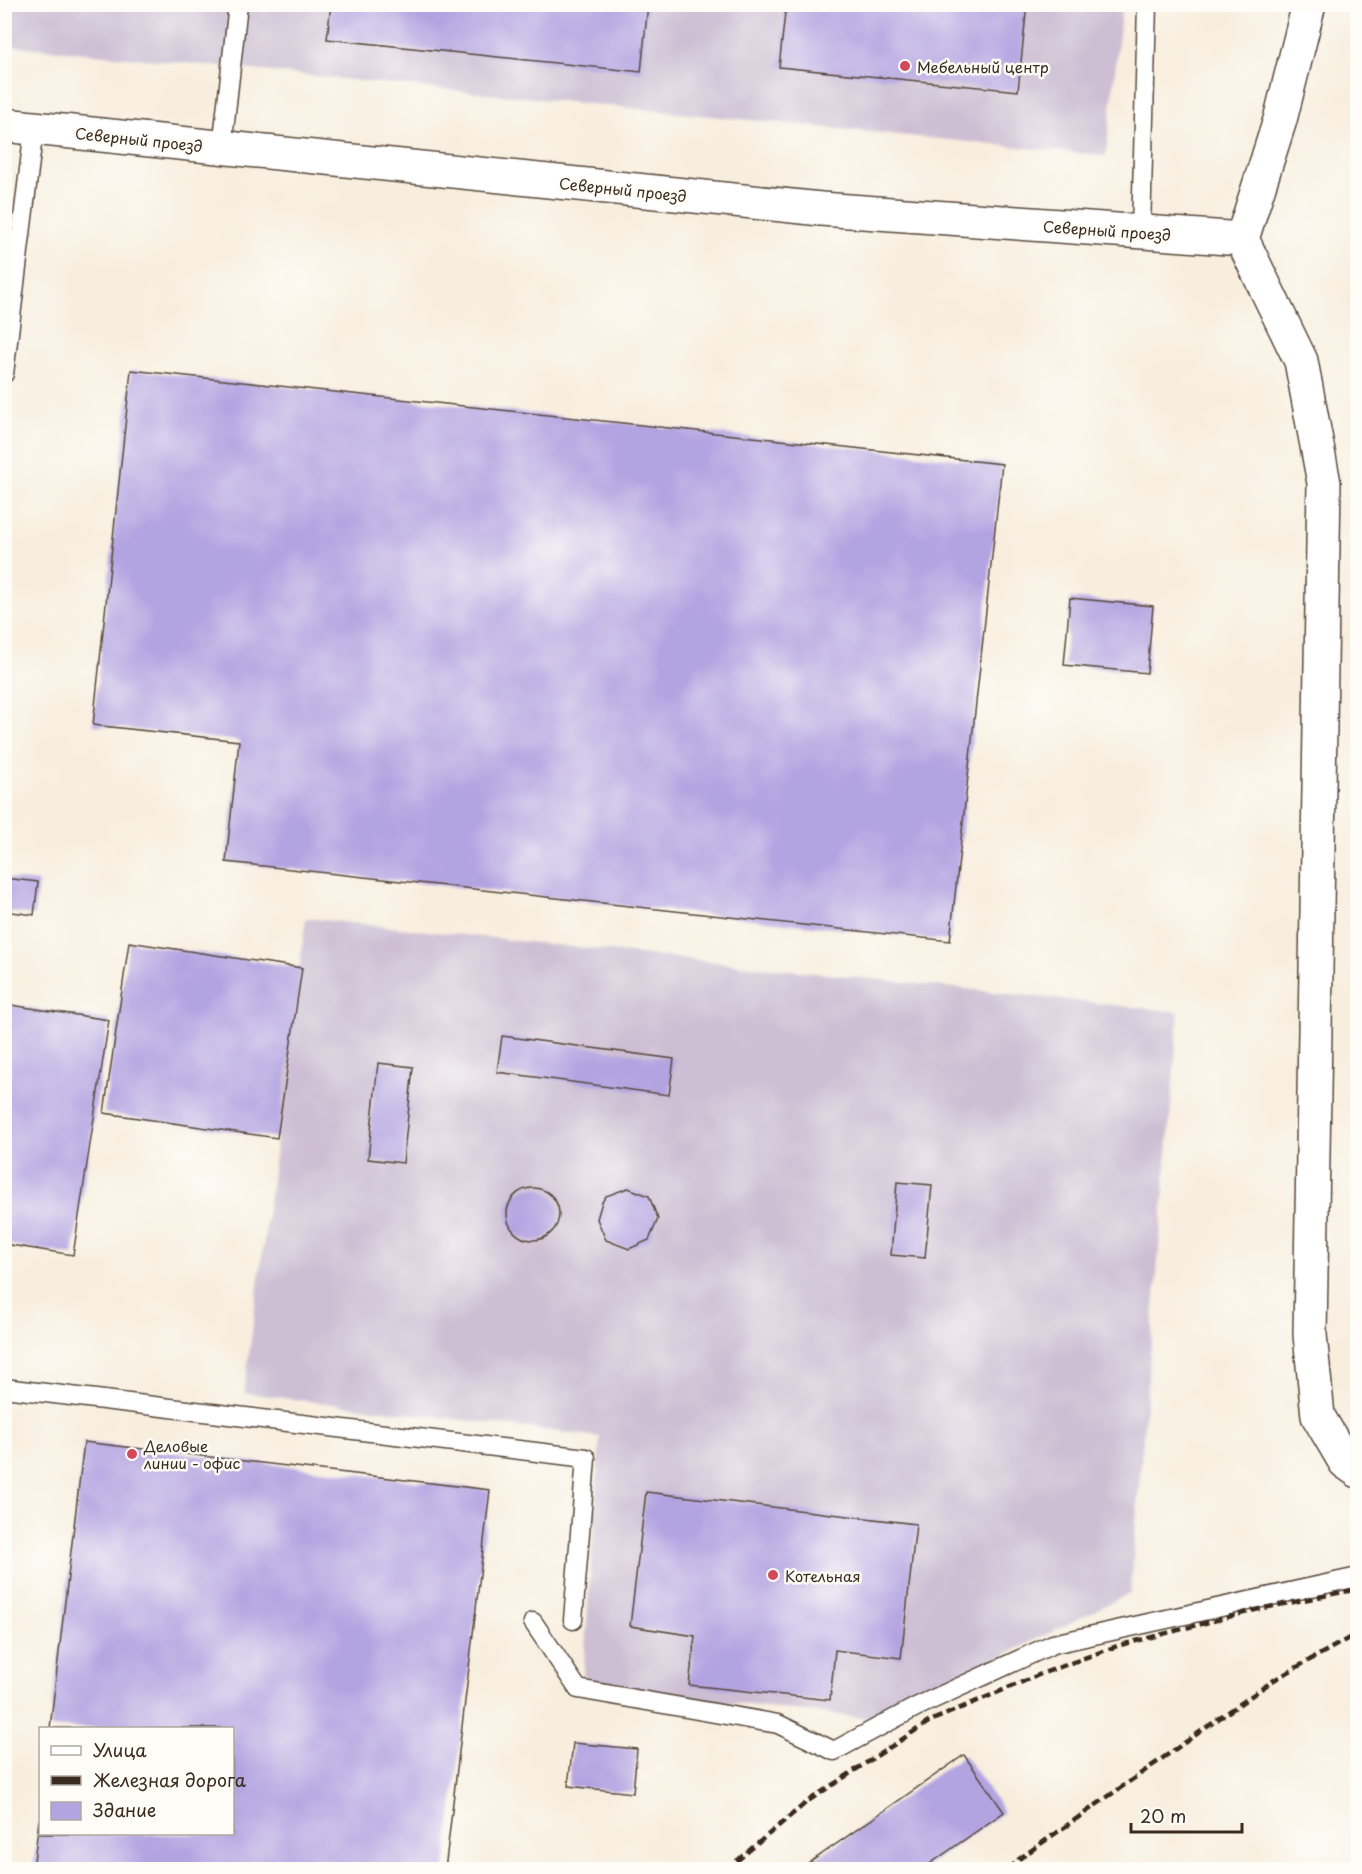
<svg xmlns="http://www.w3.org/2000/svg" width="1362" height="1874" font-family="'Playpen Sans',sans-serif">
<style>
.industrial{fill:#ccbed3}
.building{fill:#b2a3e1}
.lines{fill:none;stroke-linecap:round;stroke-linejoin:round}
.lane-casing{stroke:#57473b;stroke-width:21}
.street-casing{stroke:#57473b;stroke-width:36}
.lane{stroke:#fff;stroke-width:18}
.street{stroke:#fff;stroke-width:33}
.rail{stroke:#3b2a1e;stroke-width:4.5;stroke-dasharray:9 4.5;stroke-linecap:butt}
.poi-dot{fill:#d1495b;stroke:#fdfcf7;stroke-width:2}
.labels{text-anchor:middle;dominant-baseline:central;stroke-width:5;stroke-linejoin:round;paint-order:stroke}
.poi-label{font-size:15px;fill:#3b2a1e;stroke:#fdfcf7;text-anchor:start}
.street-label{font-size:15px;fill:#3b2a1e;stroke:#fdfcf7}
</style>
<rect width="100%" height="100%" fill="#fdfcf7"/>
<filter id="ink" filterUnits="userSpaceOnUse"><feTurbulence type="fractalNoise" baseFrequency=".0167" numOctaves="2"/><feDisplacementMap in="SourceGraphic" scale="12" xChannelSelector="R" yChannelSelector="G"/><feConvolveMatrix kernelMatrix="1 2 1 2 8 2 1 2 1" color-interpolation-filters="sRGB"/></filter>
<filter id="wash" filterUnits="userSpaceOnUse"><feTurbulence type="fractalNoise" baseFrequency=".008" numOctaves="4" result="noise"/><feDisplacementMap in="SourceGraphic" scale="24" xChannelSelector="R" yChannelSelector="G"/><feGaussianBlur stdDeviation="1.35" result="paint"/><feColorMatrix in="noise" values="0 0 0 0 0 0 0 0 0 0 0 0 0 0 0 0 0 1.4 0 .05"/><feComposite in="paint" operator="in"/></filter>
<g filter="url(#wash)">
<rect width="100%" height="100%" fill="#f8eede"/>
<g class="industrial">
<polygon points="4,5 1122,5 1106,156 5,45"/>
<polygon points="306,918 1179,1012 1130,1593 875,1719 634,1692 583,1677 600,1437 244,1393"/>
</g>
<g id="blocks">
<g class="building">
<polygon points="331,4 648,4 641,72 327,39"/>
<polygon points="786,4 1027,4 1018,91 779,67"/>
<polygon points="131,370 1002,464 950,941 226,862 239,741 93,725"/>
<polygon points="1070,598 1153,606 1147,673 1064,665"/>
<polygon points="4,878 38,882 34,915 4,911"/>
<polygon points="129,942 302,968 277,1138 104,1113"/>
<polygon points="4,1004 109,1020 73,1255 4,1244"/>
<polygon points="502,1036 674,1059 669,1095 497,1072"/>
<polygon points="378,1063 413,1067 403,1163 368,1159"/>
<polygon points="897,1182 932,1185 925,1258 891,1255"/>
<polygon points="628,1188 649,1196 658,1219 649,1240 629,1249 606,1240 597,1219 602,1202 606,1196"/>
<circle cx="533" cy="1214" r="26"/>
<polygon points="84,1442 490,1490 445,1870 33,1870 39,1820 40,1834 232,1834 232,1728 50,1728"/>
<polygon points="646,1492 916,1524 901,1658 835,1650 830,1700 689,1685 695,1636 630,1626"/>
<polygon points="573,1743 637,1749 633,1793 568,1786"/>
<polygon points="964,1755 1004,1812 921,1870 799,1870"/>
</g>
</g>
</g>
<g filter="url(#ink)">
<use href="#blocks" fill-opacity="0" stroke="#57473b" stroke-width="1.5"/>
<g class="lines">
<defs>
<g id="lane">
<polyline points="222,148 238,4"/>
<polyline points="1141,232 1147,4"/>
<polyline points="4,374 34,128"/>
<polyline points="4,1388 586,1458 573,1620"/>
<polyline points="533,1622 578,1689 778,1724 834,1751 916,1707 1053,1644 1358,1577"/>
</g>
<g id="street">
<polyline points="1309,4 1280,120 1242,239 1301,361 1324,483 1310,1335 1318,1416 1345,1462 1358,1471"/>
<polyline points="4,125 821,209 1242,239"/>
</g>
</defs>
<use href="#lane" class="lane-casing"/>
<use href="#street" class="street-casing"/>
<use href="#lane" class="lane"/>
<use href="#street" class="street"/>
<g class="rail">
<polyline points="726,1870 808,1801 930,1721 1041,1674 1117,1646 1259,1609 1358,1589"/>
<polyline points="1009,1870 1019,1859 1274,1680 1358,1633"/>
</g>
</g>
</g>
<g class="poi-dot">
<circle cx="905" cy="66" r="6"/>
<circle cx="132" cy="1454" r="6"/>
<circle cx="773" cy="1575" r="6"/>
</g>
<g class="labels">
<g class="poi-label">
<text x="917" y="66">Мебельный центр</text>
<text x="144" y="1445">Деловые<tspan x="144" dy="17">линии - офис</tspan></text>
<text x="785" y="1575">Котельная</text>
</g>
<g class="street-label">
<text transform="translate(139 139) rotate(6)">Северный проезд</text>
<text transform="translate(623 189) rotate(6)">Северный проезд</text>
<text transform="translate(1107 230) rotate(4)">Северный проезд</text>
</g>
</g>
<rect width="1362" height="1874" fill="none" stroke="#fdfcf7" stroke-width="24"/>
<rect x="39" y="1727" width="195" height="108" fill="#fdfcf7" stroke="#afa8a0" stroke-width="1.5"/>
<rect x="51" y="1746" width="30" height="9" fill="#ffffff" stroke="#afa8a0" stroke-width="1.5"/>
<text x="93" y="1757" font-size="18" fill="#3b2a1e">Улица</text>
<rect x="51" y="1776" width="30" height="9" fill="#3b2a1e" stroke="#afa8a0" stroke-width="1.5"/>
<text x="93" y="1787" font-size="18" fill="#3b2a1e">Железная дорога</text>
<rect x="51" y="1802" width="30" height="18" fill="#b2a3e1" stroke="#afa8a0" stroke-width="1.5"/>
<text x="93" y="1817" font-size="18" fill="#3b2a1e">Здание</text>
<path d="M1131 1823v9h111v-9" fill="none" stroke="#3b2a1e" stroke-width="3"/>
<text x="1140" y="1823" font-size="18" fill="#3b2a1e" stroke="#fdfcf7" stroke-width="4.5" paint-order="stroke">20 m</text>
</svg>
